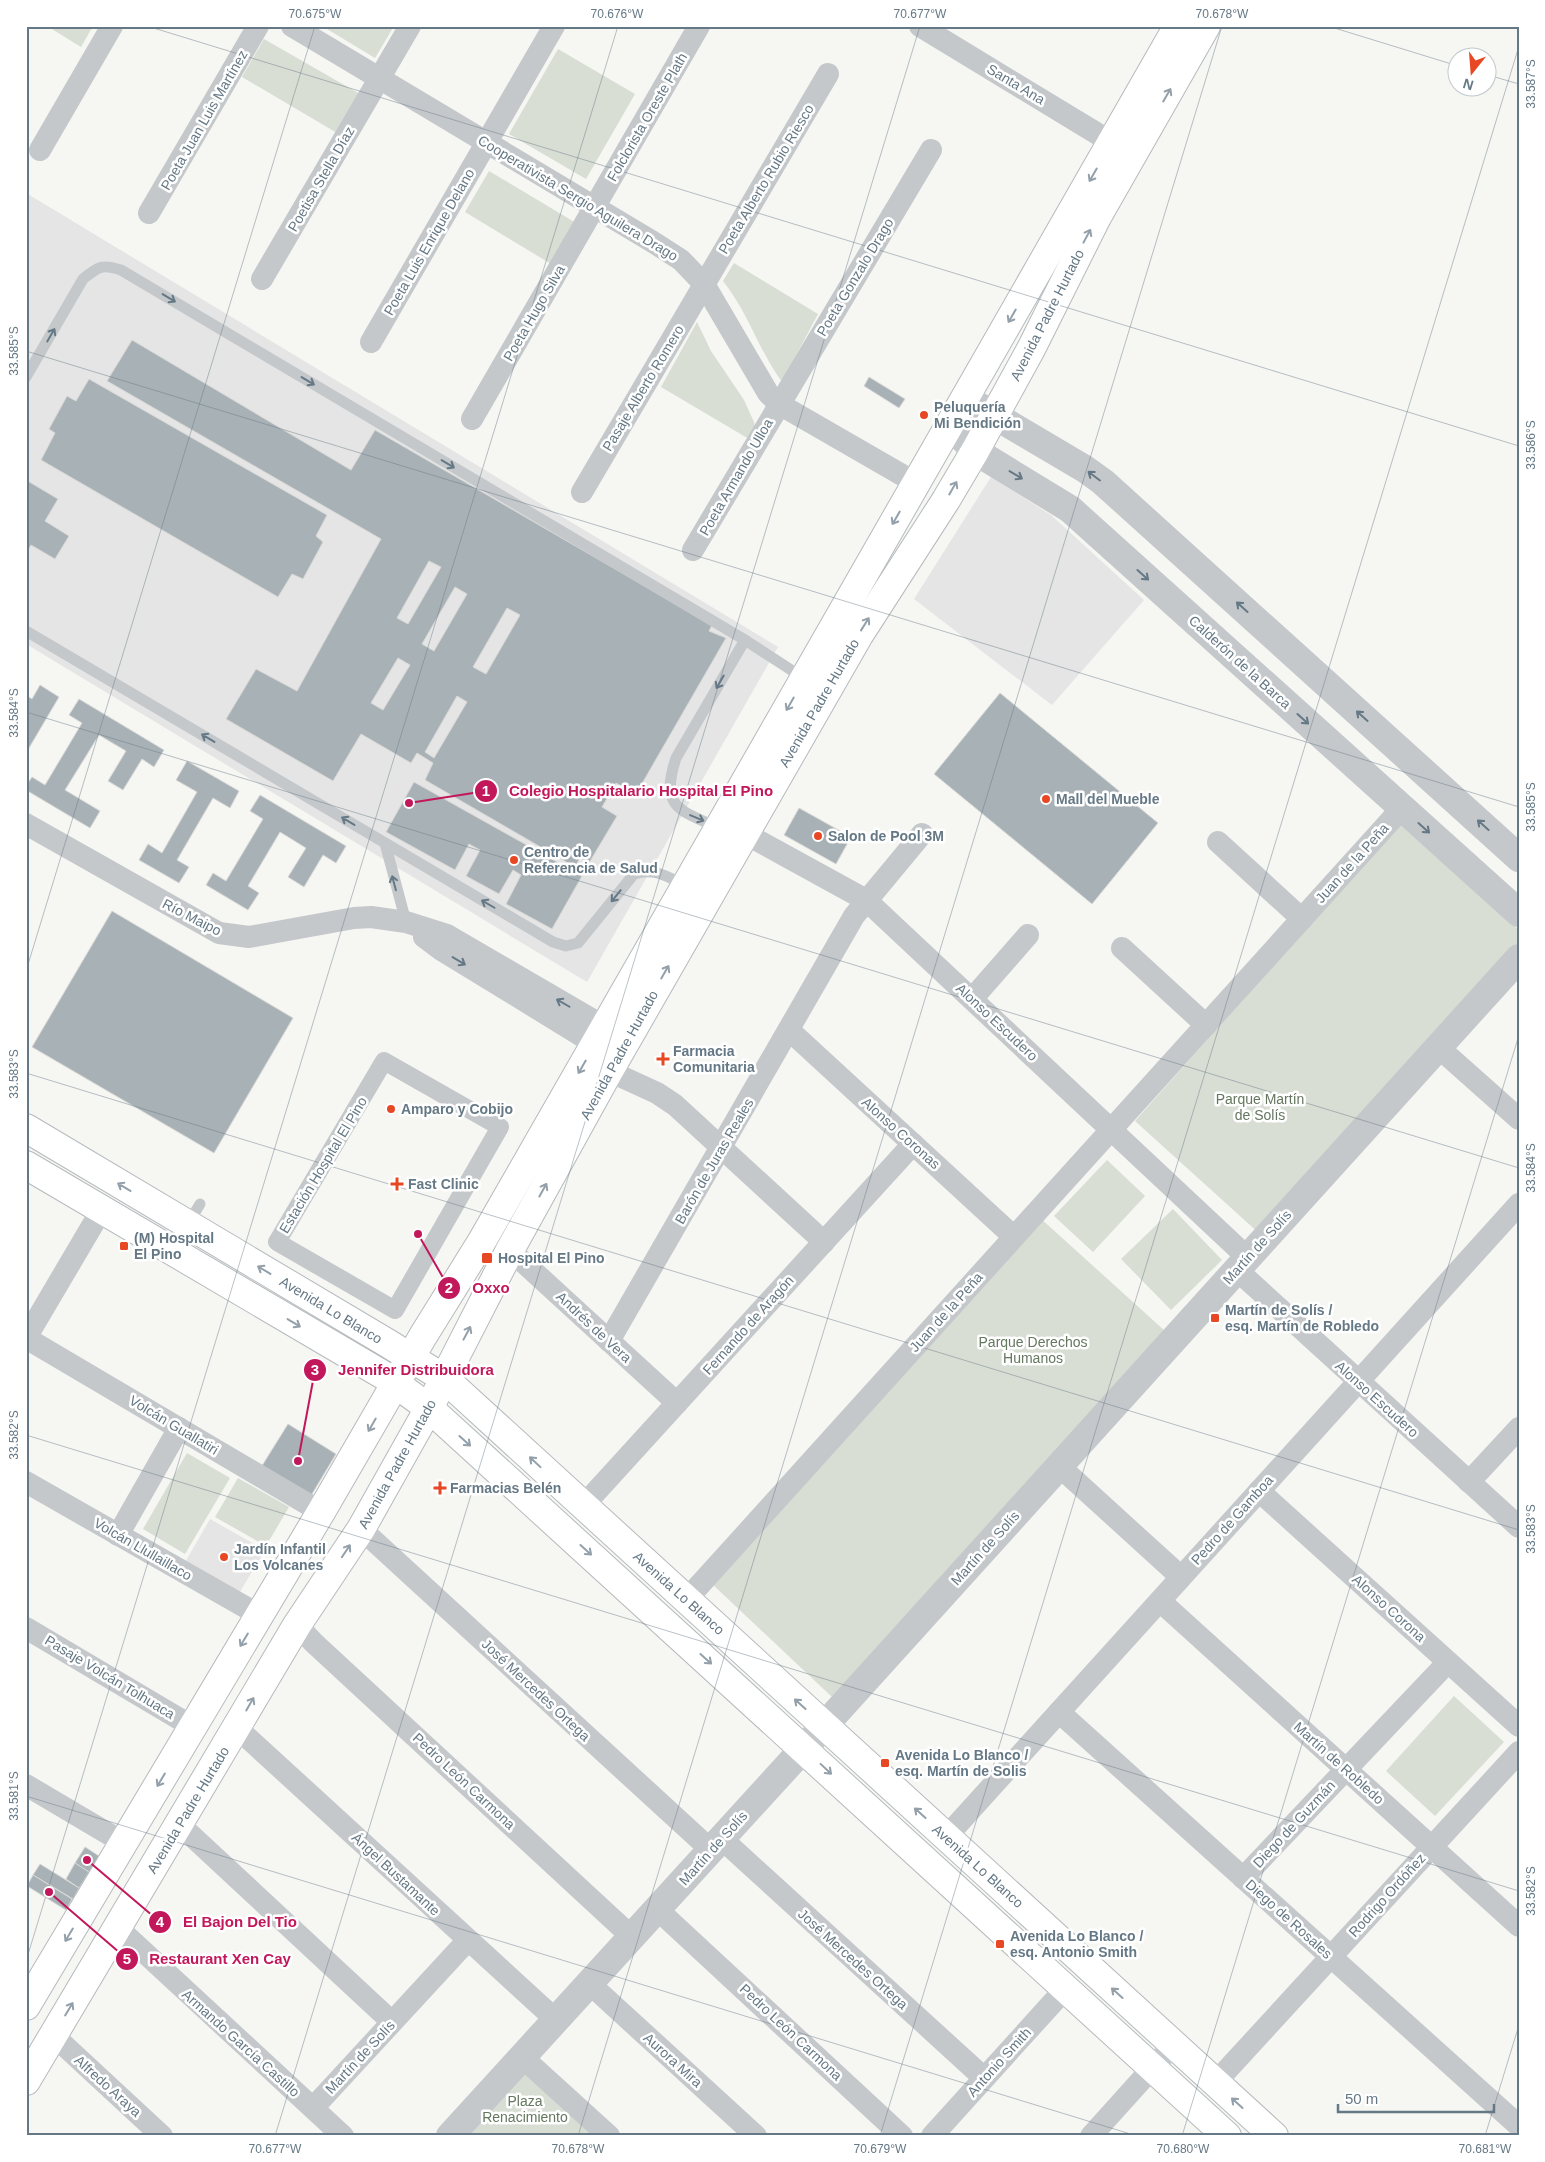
<svg xmlns="http://www.w3.org/2000/svg" width="1545" height="2162" font-family="Arial,sans-serif">
<style>
.built{fill:#e4e5e4}
.green{fill:#d8ded4}
.building{fill:#a8b1b6;stroke:#d8d8d5;fill-rule:evenodd}
.lines{fill:none;stroke-linecap:round;stroke-linejoin:round}
.primary-casing{stroke:#b5babd;stroke-width:30}
.service{stroke:#c4c8cb;stroke-width:11}
.pedestrian{stroke:#c4c8cb;stroke-width:18}
.minor{stroke:#c4c8cb;stroke-width:22}
.tertiary{stroke:#c4c8cb;stroke-width:28}
.primary{stroke:#fff;stroke-width:28}
.oneway{stroke:#93a0aa}
.oneway2{stroke:#657885}
.ticks{fill:none;stroke:#657885;stroke-width:1;stroke-opacity:0.45}
.poi-dot{fill:#e74722;stroke:#fff;stroke-width:2}
.labels{text-anchor:middle;dominant-baseline:central;stroke-width:5;stroke-linejoin:round;paint-order:stroke}
.street-label{font-size:14px;fill:#657885;stroke:#fff}
.poi-label{font-size:14px;font-weight:bold;fill:#657885;stroke:#fff;text-anchor:start}
.park-label{font-size:14px;fill:#657760;stroke:#fff}
.leader{fill:none;stroke:#c2185b;stroke-width:2}
.callout-dot{fill:#c2185b;stroke:#fff;stroke-width:2}
.mark-label{font-size:15px;text-anchor:middle;font-weight:bold;fill:#fff}
.callout-label{font-size:15px;text-anchor:middle;font-weight:bold;fill:#c2185b;stroke:#fff;stroke-width:5;stroke-linejoin:round;paint-order:stroke}
.neatline{fill:none;stroke:#657885;stroke-width:2}
.ticks-label{font-size:12px;text-anchor:middle;fill:#657885}
</style>
<rect width="100%" height="100%" fill="#f6f6f3"/>
<g class="built">
<polygon points="26,193 778,647 587,982 26,644"/>
<polygon points="991,477 1051,515 1144,600 1052,705 914,599"/>
<polygon points="210,1519 265,1550 238,1595 184,1564"/>
</g>
<g class="green">
<polygon points="47,26 93,26 81,47"/>
<polygon points="322,26 394,26 375,58"/>
<polygon points="264,39 360,94 337,133 242,77"/>
<polygon points="558,49 635,94 586,179 509,134"/>
<polygon points="489,171 576,223 551,264 465,212"/>
<path d="M734,263L818,314L782,382C758,349 749,314 723,281Z"/>
<polygon points="697,322 711,351 744,400 754,422 755,428 749,439 661,387"/>
<polygon points="1399,824 1519,930 1519,942 1261,1235 1135,1121"/>
<polygon points="1107,1160 1145,1196 1093,1252 1054,1216"/>
<polygon points="1173,1209 1222,1260 1171,1310 1121,1259"/>
<polygon points="1039,1217 1165,1331 832,1697 710,1582"/>
<polygon points="187,1453 230,1478 185,1554 143,1529"/>
<polygon points="238,1478 289,1507 266,1546 215,1517"/>
<polygon points="1454,1696 1504,1742 1435,1816 1386,1771"/>
<polygon points="523,2071 594,2136 463,2136"/>
</g>
<g class="building">
<path d="M132,340L351,470L375,430L712,625L709,631L726,638L636,794L616,783L602,807L617,816L589,863L580,858L575,867L425,780L433,763L417,753L411,763L361,734L333,781L226,719L256,669L297,691L381,539L107,381ZM429,561L441,567L408,624L397,618ZM455,587L467,594L434,651L422,644ZM507,608L520,615L486,674L473,667ZM398,658L410,665L383,710L371,703ZM457,696L467,702L434,758L425,752Z"/>
<polygon points="869,377 905,399 899,408 864,386"/>
<polygon points="89,379 327,515 316,536 323,542 303,579 292,574 278,597 41,460 55,433 49,429 67,396 76,401"/>
<polygon points="26,480 58,499 45,521 69,536 55,559 31,545 26,554"/>
<polygon points="40,685 59,697 26,753 26,695 32,699"/>
<polygon points="1000,693 1158,823 1092,904 934,774"/>
<polygon points="79,699 164,750 154,767 142,759 123,790 108,781 126,751 99,735 65,790 100,811 90,828 26,790 26,786 32,777 45,785 82,723 69,715"/>
<polygon points="187,761 239,791 230,808 213,798 177,860 189,867 179,883 139,860 148,844 162,853 197,792 176,780"/>
<polygon points="414,782 582,876 552,929 506,904 521,875 513,870 499,894 466,876 480,850 469,844 455,870 386,832"/>
<polygon points="260,795 346,846 336,863 323,855 304,887 288,877 306,848 280,832 248,886 259,893 248,910 206,885 213,873 226,881 263,819 250,811"/>
<polygon points="799,808 851,837 836,864 784,835"/>
<polygon points="112,911 293,1018 214,1153 32,1047"/>
<polygon points="288,1424 336,1454 309,1499 260,1469"/>
<polygon points="85,1847 99,1856 89,1872 75,1863"/>
<polygon points="75,1863 89,1872 79,1888 66,1879"/>
<polygon points="40,1864 79,1888 73,1899 33,1875"/>
<polygon points="33,1875 72,1899 66,1910 27,1886"/>
</g>
<g class="lines">
<defs>
<g id="primary">
<polyline points="26,1128 389,1344 445,1379 1274,2136"/>
<polyline points="26,1165 385,1376 429,1408 1227,2136"/>
<polyline points="26,2006 321,1512 423,1336 482,1241 1178,26"/>
<polyline points="26,2081 297,1625 361,1529 429,1408 510,1250 609,1071 859,635 946,500 975,451 1031,349 1097,217 1206,26"/>
</g>
</defs>
<use href="#primary" class="primary-casing"/>
<g class="service">
<path d="M26,377L83,279C99,266 102,264 121,270L745,640L805,679"/>
<path d="M26,631L553,942L566,946L578,943L634,874C654,867 668,877 686,886"/>
<path d="M719,828C678,810 660,807 676,758L745,640"/>
<polyline points="385,843 406,922"/>
<polyline points="188,1224 200,1204"/>
</g>
<polygon class="pedestrian" points="384,1061 500,1127 395,1310 277,1242"/>
<g class="minor">
<polyline points="292,26 653,242 681,260 704,284 768,393 779,404 916,483"/>
<polyline points="920,26 1111,142"/>
<polyline points="40,150 112,26"/>
<polyline points="149,213 258,26"/>
<polyline points="262,279 410,26"/>
<polyline points="371,342 554,26"/>
<polyline points="472,419 699,26"/>
<polyline points="582,492 828,74"/>
<polyline points="693,550 931,150"/>
<polyline points="26,824 219,933 249,937 354,918 371,917 406,922 447,935 605,1027"/>
<polyline points="730,830 744,833 866,900 1248,1258"/>
<polyline points="1218,842 1302,919"/>
<polyline points="424,937 440,949 595,1044"/>
<polyline points="1122,948 1206,1025"/>
<polyline points="972,999 1028,935"/>
<polyline points="789,1030 1014,1237"/>
<polyline points="1438,1047 1519,1119"/>
<polyline points="609,1071 657,1093 675,1105 824,1242"/>
<polyline points="510,1250 677,1403"/>
<polyline points="1237,1270 1519,1527"/>
<polyline points="26,1338 321,1512"/>
<polyline points="26,1338 102,1209"/>
<polyline points="609,1341 854,916 922,834"/>
<polyline points="1059,1466 1181,1577"/>
<polyline points="26,1482 259,1615"/>
<polyline points="1469,1482 1519,1428"/>
<polyline points="1259,1491 1519,1726"/>
<polyline points="583,1506 913,1144"/>
<polyline points="361,1529 711,1850"/>
<polyline points="118,1535 179,1428"/>
<polyline points="686,1600 1402,808"/>
<polyline points="1160,1601 1519,1926"/>
<polyline points="297,1625 314,1643 632,1937"/>
<polyline points="26,1628 193,1727"/>
<polyline points="1059,1712 1519,2126"/>
<polyline points="237,1728 556,2020"/>
<polyline points="26,1785 124,1843"/>
<polyline points="179,1824 392,2022"/>
<polyline points="946,1837 1519,1204"/>
<polyline points="722,1839 984,2078"/>
<polyline points="1243,1878 1448,1662"/>
<polyline points="657,1909 902,2136"/>
<polyline points="118,1928 343,2136"/>
<polyline points="590,1984 756,2136"/>
<polyline points="53,2035 162,2136"/>
<polyline points="522,2057 609,2136"/>
<polyline points="1215,2083 1519,1752"/>
<polyline points="313,2108 468,1940"/>
<polyline points="932,2136 1066,1988"/>
<polyline points="1091,2136 1173,2045"/>
</g>
<g class="tertiary">
<polyline points="965,398 1085,469 1103,482 1519,858"/>
<polyline points="950,425 975,451 1070,509 1519,913"/>
<polyline points="450,2136 804,1748 1519,958"/>
</g>
<use href="#primary" class="primary"/>
</g>
<defs><path id="oneway-shaft" d="M-6 0H5M1.5-3L5.5 0L1.5 3" fill="none" stroke-width="1.6" stroke-linecap="round" stroke-linejoin="round" transform="scale(1.25)"/></defs>
<g class="oneway">
<use href="#oneway-shaft" transform="translate(1167 95) rotate(-60)"/>
<use href="#oneway-shaft" transform="translate(1093 175) rotate(120)"/>
<use href="#oneway-shaft" transform="translate(1087 236) rotate(-62)"/>
<use href="#oneway-shaft" transform="translate(1012 316) rotate(120)"/>
<use href="#oneway-shaft" transform="translate(953 488) rotate(-60)"/>
<use href="#oneway-shaft" transform="translate(896 518) rotate(120)"/>
<use href="#oneway-shaft" transform="translate(865 624) rotate(-58)"/>
<use href="#oneway-shaft" transform="translate(790 704) rotate(120)"/>
<use href="#oneway-shaft" transform="translate(665 972) rotate(-60)"/>
<use href="#oneway-shaft" transform="translate(582 1067) rotate(120)"/>
<use href="#oneway-shaft" transform="translate(124 1187) rotate(-149)"/>
<use href="#oneway-shaft" transform="translate(543 1190) rotate(-61)"/>
<use href="#oneway-shaft" transform="translate(264 1270) rotate(-149)"/>
<use href="#oneway-shaft" transform="translate(294 1323) rotate(31)"/>
<use href="#oneway-shaft" transform="translate(467 1333) rotate(-62)"/>
<use href="#oneway-shaft" transform="translate(372 1425) rotate(120)"/>
<use href="#oneway-shaft" transform="translate(465 1441) rotate(42)"/>
<use href="#oneway-shaft" transform="translate(535 1462) rotate(-137)"/>
<use href="#oneway-shaft" transform="translate(586 1550) rotate(42)"/>
<use href="#oneway-shaft" transform="translate(346 1551) rotate(-56)"/>
<use href="#oneway-shaft" transform="translate(244 1640) rotate(121)"/>
<use href="#oneway-shaft" transform="translate(706 1659) rotate(42)"/>
<use href="#oneway-shaft" transform="translate(250 1704) rotate(-60)"/>
<use href="#oneway-shaft" transform="translate(800 1704) rotate(-138)"/>
<use href="#oneway-shaft" transform="translate(826 1769) rotate(43)"/>
<use href="#oneway-shaft" transform="translate(161 1780) rotate(121)"/>
<use href="#oneway-shaft" transform="translate(920 1813) rotate(-138)"/>
<use href="#oneway-shaft" transform="translate(69 1935) rotate(121)"/>
<use href="#oneway-shaft" transform="translate(1117 1993) rotate(-138)"/>
<use href="#oneway-shaft" transform="translate(69 2009) rotate(-59)"/>
<use href="#oneway-shaft" transform="translate(1237 2103) rotate(-138)"/>
</g>
<g class="oneway2">
<use href="#oneway-shaft" transform="translate(169 298) rotate(31)"/>
<use href="#oneway-shaft" transform="translate(51 335) rotate(-60)"/>
<use href="#oneway-shaft" transform="translate(308 381) rotate(31)"/>
<use href="#oneway-shaft" transform="translate(448 464) rotate(31)"/>
<use href="#oneway-shaft" transform="translate(1016 475) rotate(31)"/>
<use href="#oneway-shaft" transform="translate(1094 476) rotate(-143)"/>
<use href="#oneway-shaft" transform="translate(1143 575) rotate(42)"/>
<use href="#oneway-shaft" transform="translate(1242 607) rotate(-138)"/>
<use href="#oneway-shaft" transform="translate(720 682) rotate(120)"/>
<use href="#oneway-shaft" transform="translate(1362 716) rotate(-138)"/>
<use href="#oneway-shaft" transform="translate(1303 719) rotate(42)"/>
<use href="#oneway-shaft" transform="translate(208 738) rotate(-149)"/>
<use href="#oneway-shaft" transform="translate(697 818) rotate(23)"/>
<use href="#oneway-shaft" transform="translate(348 821) rotate(-149)"/>
<use href="#oneway-shaft" transform="translate(1483 825) rotate(-138)"/>
<use href="#oneway-shaft" transform="translate(1424 828) rotate(42)"/>
<use href="#oneway-shaft" transform="translate(394 883) rotate(-105)"/>
<use href="#oneway-shaft" transform="translate(616 896) rotate(129)"/>
<use href="#oneway-shaft" transform="translate(488 904) rotate(-150)"/>
<use href="#oneway-shaft" transform="translate(459 961) rotate(31)"/>
<use href="#oneway-shaft" transform="translate(563 1003) rotate(-150)"/>
</g>
<path class="ticks" d="M147,26L1519,446M1328,26L1458,66M1488,75L1519,84M26,351L1519,807M26,712L1519,1168M26,971L315,26M26,1073L1519,1530M26,1435L1519,1891M26,1796L1137,2136M26,1961L618,26M275,2136L920,26M578,2136L1222,26M880,2136L1519,46M1182,2136L1519,1035M1485,2136L1519,2025"/>
<g class="poi-dot">
<circle cx="924" cy="415" r="5"/>
<circle cx="1046" cy="799" r="5"/>
<circle cx="818" cy="836" r="5"/>
<circle cx="514" cy="860" r="5"/>
<path d="M660.5 1051.5h5v5h5v5h-5v5h-5v-5h-5v-5h5z"/>
<circle cx="391" cy="1109" r="5"/>
<path d="M394.5 1176.5h5v5h5v5h-5v5h-5v-5h-5v-5h5z"/>
<rect x="119" y="1241" width="10" height="10" rx="2.5"/>
<rect x="481" y="1252" width="12" height="12" rx="2.5"/>
<rect x="1210" y="1313" width="10" height="10" rx="2.5"/>
<path d="M437.5 1480.5h5v5h5v5h-5v5h-5v-5h-5v-5h5z"/>
<circle cx="224" cy="1557" r="5"/>
<rect x="880" y="1758" width="10" height="10" rx="2.5"/>
<rect x="995" y="1939" width="10" height="10" rx="2.5"/>
</g>
<g class="labels">
<g class="street-label">
<text transform="translate(1016 84) rotate(31)">Santa Ana</text>
<text transform="translate(647 117) rotate(-60)">Folclorista Oreste Plath</text>
<text transform="translate(204 120) rotate(-60)">Poeta Juan Luis Martínez</text>
<text transform="translate(321 179) rotate(-60)">Poetisa Stella Díaz</text>
<text transform="translate(766 179) rotate(-59)">Poeta Alberto Rubio Riesco</text>
<text transform="translate(578 198) rotate(31)">Cooperativista Sergio Aguilera Drago</text>
<text transform="translate(429 242) rotate(-60)">Poeta Luis Enrique Delano</text>
<text transform="translate(855 277) rotate(-59)">Poeta Gonzalo Drago</text>
<text transform="translate(534 313) rotate(-60)">Poeta Hugo Silva</text>
<text transform="translate(1047 315) rotate(-63)">Avenida Padre Hurtado</text>
<text transform="translate(643 388) rotate(-59)">Pasaje Alberto Romero</text>
<text transform="translate(736 477) rotate(-60)">Poeta Armando Ulloa</text>
<text transform="translate(1240 662) rotate(42)">Calderón de la Barca</text>
<text transform="translate(819 703) rotate(-60)">Avenida Padre Hurtado</text>
<text transform="translate(1352 863) rotate(-48)">Juan de la Peña</text>
<text transform="translate(192 917) rotate(27)">Río Maipo</text>
<text transform="translate(997 1022) rotate(43)">Alonso Escudero</text>
<text transform="translate(619 1055) rotate(-61)">Avenida Padre Hurtado</text>
<text transform="translate(901 1133) rotate(42)">Alonso Coronas</text>
<text transform="translate(714 1161) rotate(-60)">Barón de Juras Reales</text>
<text transform="translate(323 1165) rotate(-59)">Estación Hospital El Pino</text>
<text transform="translate(1257 1247) rotate(-48)">Martín de Solís</text>
<text transform="translate(331 1310) rotate(31)">Avenida Lo Blanco</text>
<text transform="translate(946 1312) rotate(-48)">Juan de la Peña</text>
<text transform="translate(748 1325) rotate(-48)">Fernando de Aragón</text>
<text transform="translate(594 1327) rotate(43)">Andrés de Vera</text>
<text transform="translate(1377 1399) rotate(42)">Alonso Escudero</text>
<text transform="translate(174 1425) rotate(31)">Volcán Guallatiri</text>
<text transform="translate(397 1464) rotate(-61)">Avenida Padre Hurtado</text>
<text transform="translate(1232 1520) rotate(-48)">Pedro de Gamboa</text>
<text transform="translate(985 1548) rotate(-48)">Martín de Solís</text>
<text transform="translate(143 1549) rotate(30)">Volcán Llullaillaco</text>
<text transform="translate(679 1593) rotate(42)">Avenida Lo Blanco</text>
<text transform="translate(1389 1608) rotate(42)">Alonso Corona</text>
<text transform="translate(110 1677) rotate(31)">Pasaje Volcán Tolhuaca</text>
<text transform="translate(536 1690) rotate(43)">José Mercedes Ortega</text>
<text transform="translate(1339 1763) rotate(42)">Martín de Robledo</text>
<text transform="translate(464 1781) rotate(43)">Pedro León Carmona</text>
<text transform="translate(188 1810) rotate(-59)">Avenida Padre Hurtado</text>
<text transform="translate(1294 1824) rotate(-47)">Diego de Guzmán</text>
<text transform="translate(713 1848) rotate(-48)">Martín de Solís</text>
<text transform="translate(978 1866) rotate(42)">Avenida Lo Blanco</text>
<text transform="translate(396 1874) rotate(43)">Ángel Bustamante</text>
<text transform="translate(1387 1895) rotate(-48)">Rodrigo Ordóñez</text>
<text transform="translate(1289 1919) rotate(42)">Diego de Rosales</text>
<text transform="translate(853 1959) rotate(42)">José Mercedes Ortega</text>
<text transform="translate(791 2032) rotate(43)">Pedro León Carmona</text>
<text transform="translate(241 2043) rotate(42)">Armando García Castillo</text>
<text transform="translate(360 2057) rotate(-47)">Martín de Solís</text>
<text transform="translate(673 2060) rotate(42)">Aurora Mira</text>
<text transform="translate(999 2062) rotate(-48)">Antonio Smith</text>
<text transform="translate(108 2086) rotate(42)">Alfredo Araya</text>
</g>
<g class="poi-label">
<text x="934" y="407">Peluquería<tspan x="934" dy="16">Mi Bendición</tspan></text>
<text x="1056" y="799">Mall del Mueble</text>
<text x="828" y="836">Salon de Pool 3M</text>
<text x="524" y="852">Centro de<tspan x="524" dy="16">Referencia de Salud</tspan></text>
<text x="673" y="1051">Farmacia<tspan x="673" dy="16">Comunitaria</tspan></text>
<text x="401" y="1109">Amparo y Cobijo</text>
<text x="408" y="1184">Fast Clinic</text>
<text x="134" y="1238">(M) Hospital<tspan x="134" dy="16">El Pino</tspan></text>
<text x="498" y="1258">Hospital El Pino</text>
<text x="1225" y="1310">Martín de Solís /<tspan x="1225" dy="16">esq. Martín de Robledo</tspan></text>
<text x="450" y="1488">Farmacias Belén</text>
<text x="234" y="1549">Jardín Infantil<tspan x="234" dy="16">Los Volcanes</tspan></text>
<text x="895" y="1755">Avenida Lo Blanco /<tspan x="895" dy="16">esq. Martín de Solis</tspan></text>
<text x="1010" y="1936">Avenida Lo Blanco /<tspan x="1010" dy="16">esq. Antonio Smith</tspan></text>
</g>
<g class="park-label">
<text x="1260" y="1099">Parque Martín<tspan x="1260" dy="16">de Solís</tspan></text>
<text x="1033" y="1342">Parque Derechos<tspan x="1033" dy="16">Humanos</tspan></text>
<text x="525" y="2101">Plaza<tspan x="525" dy="16">Renacimiento</tspan></text>
</g>
</g>
<path class="leader" d="M409 803L486 791M418 1234L449 1288M298 1461L315 1370M87 1860L160 1922M49 1892L127 1959"/>
<g class="callout-dot">
<circle cx="409" cy="803" r="5"/>
<circle cx="418" cy="1234" r="5"/>
<circle cx="298" cy="1461" r="5"/>
<circle cx="87" cy="1860" r="5"/>
<circle cx="49" cy="1892" r="5"/>
<circle cx="486" cy="791" r="12"/>
<circle cx="449" cy="1288" r="12"/>
<circle cx="315" cy="1370" r="12"/>
<circle cx="160" cy="1922" r="12"/>
<circle cx="127" cy="1959" r="12"/>
</g>
<g class="mark-label">
<text x="486" y="796">1</text>
<text x="449" y="1293">2</text>
<text x="315" y="1375">3</text>
<text x="160" y="1927">4</text>
<text x="127" y="1964">5</text>
</g>
<g class="callout-label">
<text x="641" y="796">Colegio Hospitalario Hospital El Pino</text>
<text x="491" y="1293">Oxxo</text>
<text x="416" y="1375">Jennifer Distribuidora</text>
<text x="240" y="1927">El Bajon Del Tio</text>
<text x="220" y="1964">Restaurant Xen Cay</text>
</g>
<rect width="1545" height="2162" fill="none" stroke="#ffffff" stroke-width="55"/>
<g transform="translate(1472 72) rotate(197)"><circle r="24" fill="#ffffff" stroke="#c1c9ce"/>
<path d="M0-4L9 19L0 12L-9 19Z" fill="#e74722"/>
<text y="-8" font-size="14" font-weight="bold" text-anchor="middle" fill="#657885">N</text>
</g>
<path d="M1338 2104v8h156v-8" fill="none" stroke="#657885" stroke-width="2.5"/>
<text x="1345" y="2104" font-size="15" fill="#657885" stroke="#ffffff" stroke-width="4" paint-order="stroke">50 m</text>
<rect x="28" y="28" width="1490" height="2106" class="neatline"/>
<g class="ticks-label">
<text x="315" y="18">70.675°W</text>
<text x="617" y="18">70.676°W</text>
<text x="920" y="18">70.677°W</text>
<text x="1222" y="18">70.678°W</text>
<text transform="translate(1531 84) rotate(-90)" y="4">33.587°S</text>
<text transform="translate(14 351) rotate(-90)" y="4">33.585°S</text>
<text transform="translate(1531 445) rotate(-90)" y="4">33.586°S</text>
<text transform="translate(14 713) rotate(-90)" y="4">33.584°S</text>
<text transform="translate(1531 807) rotate(-90)" y="4">33.585°S</text>
<text transform="translate(14 1074) rotate(-90)" y="4">33.583°S</text>
<text transform="translate(1531 1168) rotate(-90)" y="4">33.584°S</text>
<text transform="translate(14 1435) rotate(-90)" y="4">33.582°S</text>
<text transform="translate(1531 1529) rotate(-90)" y="4">33.583°S</text>
<text transform="translate(14 1796) rotate(-90)" y="4">33.581°S</text>
<text transform="translate(1531 1891) rotate(-90)" y="4">33.582°S</text>
<text x="275" y="2153">70.677°W</text>
<text x="578" y="2153">70.678°W</text>
<text x="880" y="2153">70.679°W</text>
<text x="1183" y="2153">70.680°W</text>
<text x="1485" y="2153">70.681°W</text>
</g>
</svg>
